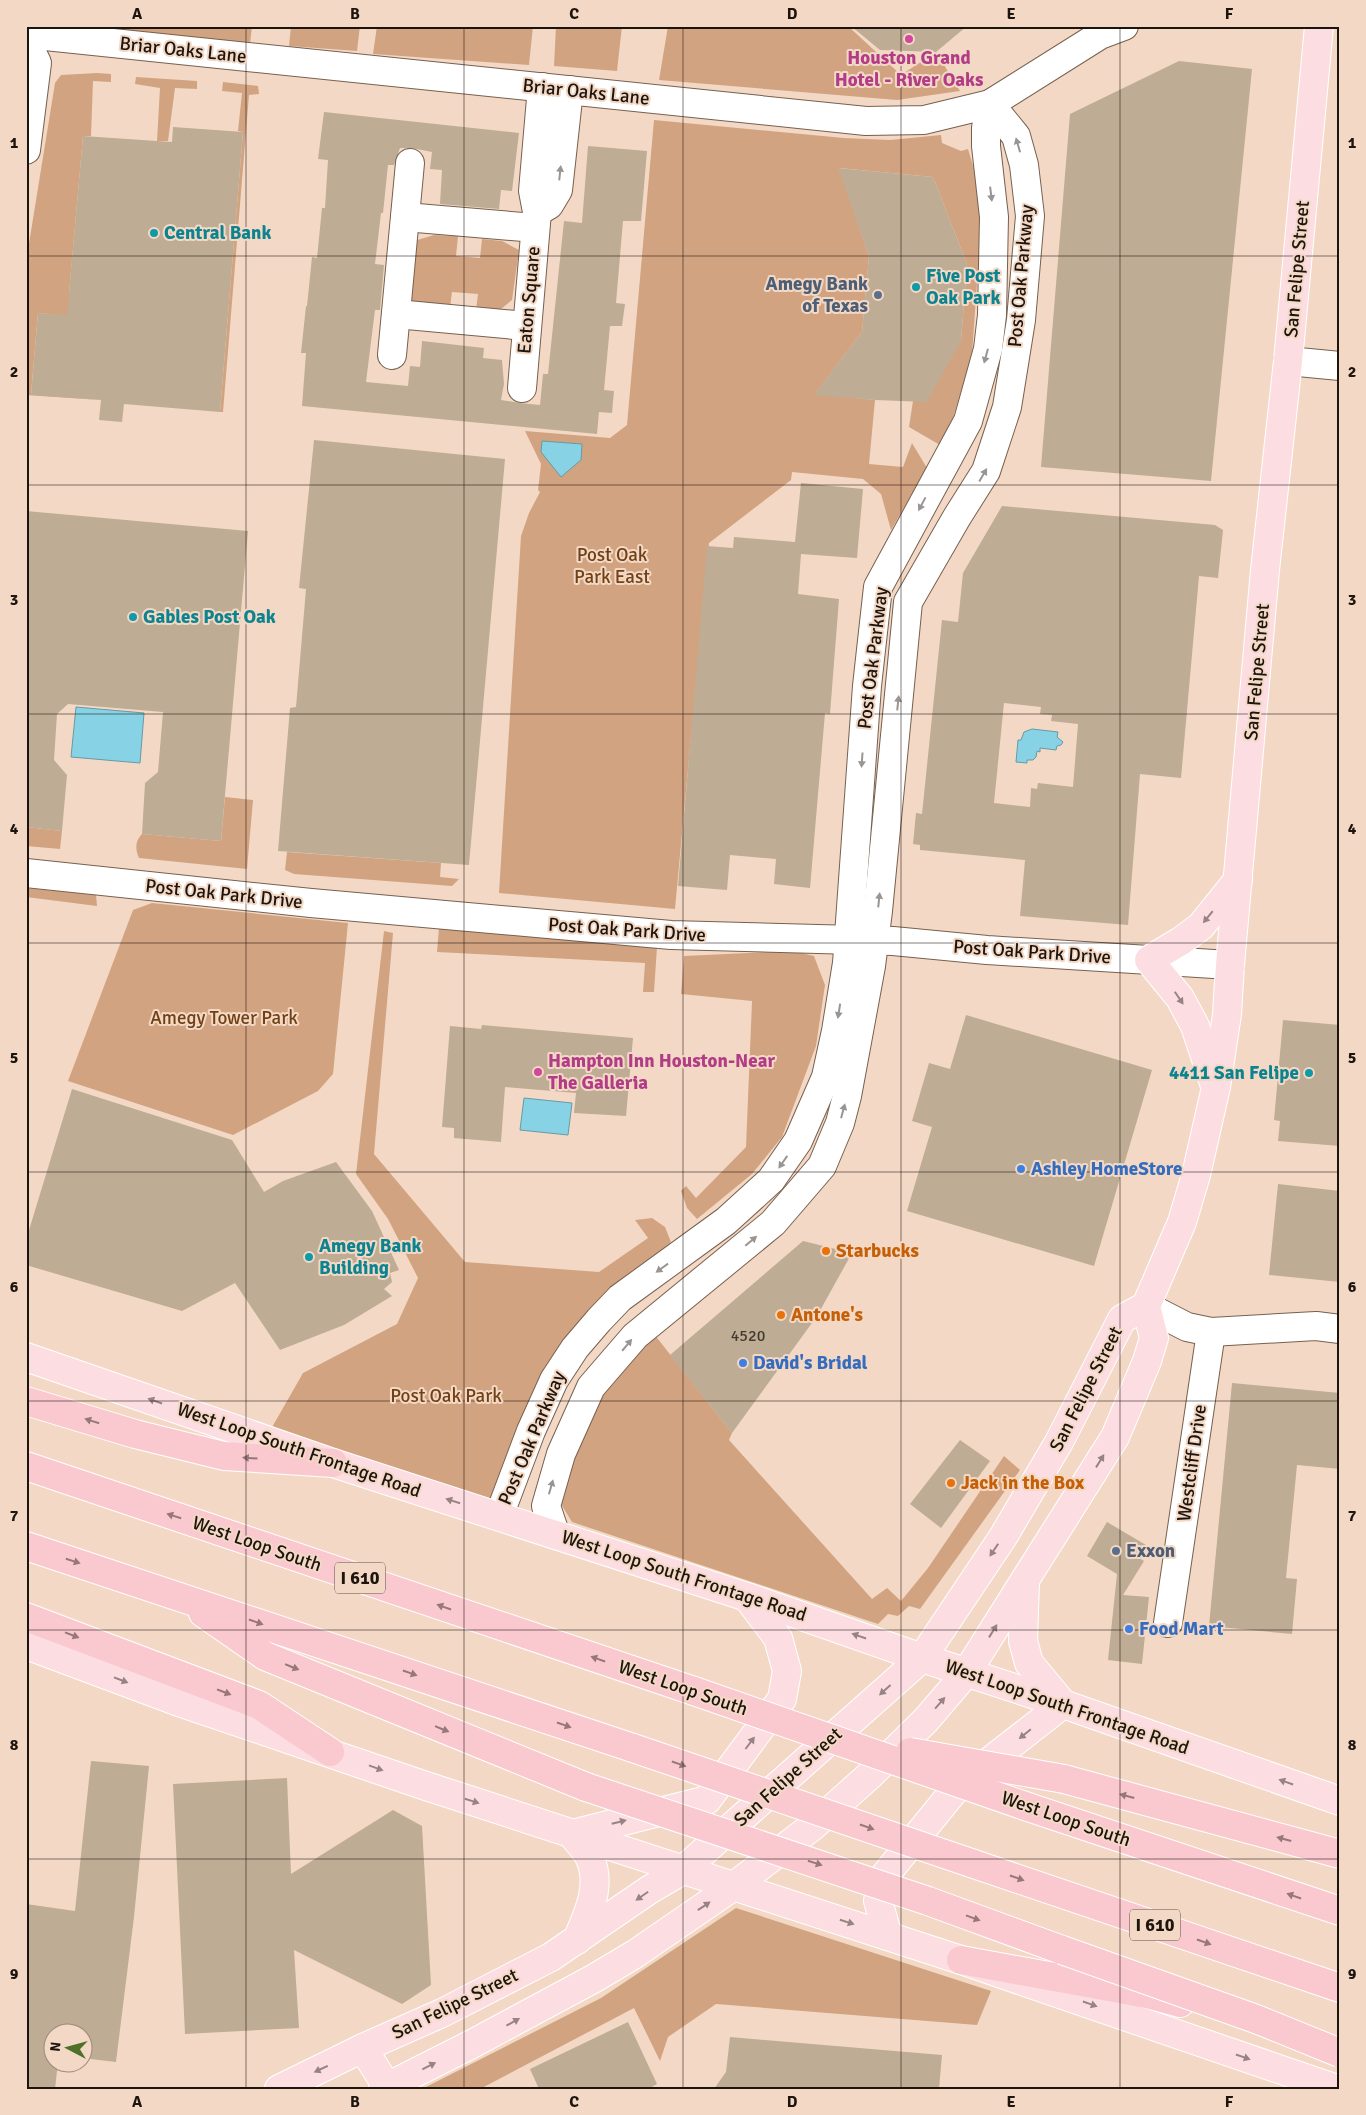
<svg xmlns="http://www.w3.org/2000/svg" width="1366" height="2115" font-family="Signika,sans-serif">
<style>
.green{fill:#d2a380}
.water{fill:#87d3e5;stroke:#679aa4}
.building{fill:#beac94;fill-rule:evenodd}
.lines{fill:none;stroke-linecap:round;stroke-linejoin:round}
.minor-casing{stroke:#77604f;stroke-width:30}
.major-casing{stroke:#fff;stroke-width:30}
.highway-casing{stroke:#fff;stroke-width:30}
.minor{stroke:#fff;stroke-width:28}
.major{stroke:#fcdee2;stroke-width:28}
.highway{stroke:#fac8cf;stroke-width:28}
.highway-bridge-casing{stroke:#fff;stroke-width:30;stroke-linecap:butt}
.highway-bridge{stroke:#fac8cf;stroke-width:28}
.oneway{fill:#999593}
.oneway2{fill:#988383}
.oneway3{fill:#977778}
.grid{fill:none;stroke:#1d140e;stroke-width:1;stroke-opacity:0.55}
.hotel-dot{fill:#d1479c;stroke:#f3d9c5;stroke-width:2}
.culture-dot{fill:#0f9aa8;stroke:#f3d9c5;stroke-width:2}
.service-dot{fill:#5c6f8a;stroke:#f3d9c5;stroke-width:2}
.shop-dot{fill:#3f7fe0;stroke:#f3d9c5;stroke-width:2}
.food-dot{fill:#e8710a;stroke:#f3d9c5;stroke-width:2}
.labels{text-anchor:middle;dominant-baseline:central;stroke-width:4;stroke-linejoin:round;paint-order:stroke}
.number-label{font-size:16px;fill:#453a30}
.shield{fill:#f3d9c5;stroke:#5d4f45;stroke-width:1}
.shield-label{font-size:18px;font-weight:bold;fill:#1d140e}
.street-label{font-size:19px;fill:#1d140e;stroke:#f3d9c5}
.hotel-label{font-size:19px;font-weight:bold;fill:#b23c85;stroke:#f3d9c5}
.culture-label{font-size:19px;font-weight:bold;fill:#0d838f;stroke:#f3d9c5;text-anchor:start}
.service-label{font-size:19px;font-weight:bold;fill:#4e5e75;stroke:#f3d9c5;text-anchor:end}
.park-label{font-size:19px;fill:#714115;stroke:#f3d9c5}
.shop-label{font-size:19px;font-weight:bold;fill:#366cbe;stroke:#f3d9c5;text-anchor:start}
.food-label{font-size:19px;font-weight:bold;fill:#c56008;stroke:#f3d9c5;text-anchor:start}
.neatline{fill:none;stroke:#1d140e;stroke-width:2}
.grid-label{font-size:16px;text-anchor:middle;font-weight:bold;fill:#1d140e}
</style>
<rect width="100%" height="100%" fill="#f3d9c5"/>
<g class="green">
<polygon points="63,26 252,26 250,44"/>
<polygon points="291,26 360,26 357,51 289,46"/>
<polygon points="377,26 533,26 529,65 373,54"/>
<polygon points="556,26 622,26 617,71 554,66"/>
<polygon points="668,26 848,26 901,75 936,52 960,91 897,100 659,80"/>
<polygon points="97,73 111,74 111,82 93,81 91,136 83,136 69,294 82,317 38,313 31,394 101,400 26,395 26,262 55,83 61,75"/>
<polygon points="136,77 197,81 197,89 175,88 168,141 157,141 160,88 135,84"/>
<polygon points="223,82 258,86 259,94 249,95 223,412 220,412 243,132 238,131 242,93 222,91"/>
<polygon points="654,120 844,138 890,140 941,135 942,143 961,151 968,149 977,179 981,225 972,355 953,418 940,445 909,427 913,401 961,341 967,264 933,177 839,168 869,256 862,332 815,394 875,400 869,464 903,467 912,443 927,468 891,530 881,494 863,479 792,472 791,480 709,543 675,909 499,893 521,536 529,513 540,492 538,490 541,464 525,431 610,438 627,425"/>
<polygon points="434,235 458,236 456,256 480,258 482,239 502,241 519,250 512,300 496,313 476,310 478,294 452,292 450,308 411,302 408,278 414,241"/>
<path d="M225,797L253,800L247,869L139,858C135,849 135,841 142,834L221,841Z"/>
<polygon points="26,827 62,831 60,849 26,846"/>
<polygon points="287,852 441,863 440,877 459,879 452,886 294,874 285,870"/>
<polygon points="26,888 96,895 97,906 26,897"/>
<polygon points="152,903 348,923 333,1074 318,1091 233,1135 68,1081 133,910"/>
<polygon points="439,928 657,947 654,992 643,992 645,963 437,952"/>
<polygon points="384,931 393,933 374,1154 465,1262 599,1272 648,1238 635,1220 652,1218 665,1227 671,1242 614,1293 497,1504 271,1429 303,1373 397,1324 418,1278 388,1219 356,1174"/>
<polygon points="794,951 814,956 825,985 816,1046 782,1137 752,1174 697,1219 687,1208 681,1191 686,1186 696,1198 746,1147 752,1001 681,994 684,956"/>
<polygon points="654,1334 732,1433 729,1440 872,1599 887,1588 901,1601 928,1568 1004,1456 1020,1470 920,1609 909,1606 898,1616 888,1614 878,1624 572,1522 561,1504 560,1491 585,1423 618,1370"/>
<polygon points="736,1908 991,1991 977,2025 716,2004 668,2037 660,2061 634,2008 480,2089 422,2089 601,1998"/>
</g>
<g class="water">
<polygon points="542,441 582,444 581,460 561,477 541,452"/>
<polygon points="76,707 144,713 140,763 71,757"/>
<polygon points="1032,729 1058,732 1057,737 1063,742 1061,745 1057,746 1056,750 1040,748 1040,752 1037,751 1036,757 1033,760 1027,760 1027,763 1016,762 1018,740 1021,740 1024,732"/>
<polygon points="524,1098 572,1103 568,1135 520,1130"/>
</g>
<g class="building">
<polygon points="851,26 967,26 936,52 880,50"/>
<polygon points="1179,61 1252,69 1211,481 1041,467 1070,114"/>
<polygon points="324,112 519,133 512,191 501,190 499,209 440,204 442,170 430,169 432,152 412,148 400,148 394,165 388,165 383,213 381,213 375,264 384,265 380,310 375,310 366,382 408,386 410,366 420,367 422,341 484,348 483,358 502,360 504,384 501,400 520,403 540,405 543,374 548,374 564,221 582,223 588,146 647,151 641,221 623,221 616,303 625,304 622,326 610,326 604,390 614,391 612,413 599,412 597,434 302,406 306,353 301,353 306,306 307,306 312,257 317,258 322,208 325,208 328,160 318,159"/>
<polygon points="173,127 243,132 220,412 124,404 122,422 99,420 101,400 31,395 38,313 67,315 83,136 172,142"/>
<polygon points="838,168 933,177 967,264 961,341 927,402 875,400 814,395 862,332 869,256"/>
<polygon points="314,440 505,459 469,865 278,851 290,708 296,707 306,589 299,588"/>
<polygon points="801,483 863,489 857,558 801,554 798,594 839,599 830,714 825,713 810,888 774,884 776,859 730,855 727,890 678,886 707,546 733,548 734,537 795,542"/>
<path d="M1002,506L1215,525L1223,530L1218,578L1199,576L1181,778L1140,774L1128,925L1020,916L1025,860L920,850V845L913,844L916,813L922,814L942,620L958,622L963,573ZM1004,703L1041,707L1040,714L1052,715L1051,721L1078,724L1073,787L1038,783L1037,789L1031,788L1030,807L994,803Z"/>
<polygon points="26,511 248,531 221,841 142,834 145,783 158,772 163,712 68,704 57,714 54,760 67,775 62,831 26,827"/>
<polygon points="966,1015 1152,1070 1094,1266 907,1211 932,1127 912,1121 929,1063 950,1069"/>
<polygon points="1283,1020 1340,1025 1340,1146 1278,1141 1280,1121 1274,1120"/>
<polygon points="482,1025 633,1038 626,1116 574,1113 576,1093 505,1087 501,1142 454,1138 454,1128 442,1127 450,1026 481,1029"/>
<polygon points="72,1089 232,1140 264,1192 283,1181 336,1162 372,1211 399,1270 390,1273 392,1282 384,1289 392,1296 344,1325 280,1350 235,1283 182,1311 26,1265 26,1240"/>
<polygon points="1278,1184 1340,1191 1340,1282 1269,1275"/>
<polygon points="803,1241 852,1253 817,1316 732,1433 670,1355"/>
<polygon points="1232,1383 1340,1393 1340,1469 1297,1465 1286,1578 1297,1579 1292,1634 1209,1626"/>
<polygon points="960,1440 990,1461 941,1528 910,1504"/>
<polygon points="1107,1522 1146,1545 1139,1558 1144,1561 1123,1595 1149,1597 1142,1664 1108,1660 1117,1574 1087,1556"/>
<polygon points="91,1761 149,1766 134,1917 116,2062 82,2058 82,2032 52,2032 52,2062 58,2062 55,2089 26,2089 26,1904 75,1911"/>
<polygon points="287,1778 291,1874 393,1810 422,1826 431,1985 402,2004 294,1950 299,2028 185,2034 173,1784"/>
<polygon points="628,2022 657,2084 648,2089 539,2089 530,2069"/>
<polygon points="730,2037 942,2055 939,2089 714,2089 726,2072"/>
</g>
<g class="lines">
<defs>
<g id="minor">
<polyline points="26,34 866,121 924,120 990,104 1100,35 1124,26"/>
<polyline points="26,40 37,63 26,150"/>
<polyline points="537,212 549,205 558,190 569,90"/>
<polyline points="405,217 535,228"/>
<polyline points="396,314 526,326"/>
<polyline points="392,355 410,163"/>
<polyline points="1288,361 1340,366"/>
<polyline points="522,388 537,212 533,191 542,87"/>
<polyline points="26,873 311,903 671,935 893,941 987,950 1230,965"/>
<polyline points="1146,1306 1187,1327 1211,1332 1316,1326 1340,1329"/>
<polyline points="499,1516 531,1431 554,1380 575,1348 599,1320 620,1298 726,1221 771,1180 798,1141 826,1077 836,1031 847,963 867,686 878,587 968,421 988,349 992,315 994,217 986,146 986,128 990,104"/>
<polyline points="555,1533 546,1506 561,1454 591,1387 635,1336 773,1223 822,1166 840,1123 847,1096 871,966 878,911 908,602 957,517 986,471 1007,407 1021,320 1030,216 1024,165 1016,136 990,104"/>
<polyline points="1168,1623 1211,1332"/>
</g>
<g id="major">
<polyline points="1214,1083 1195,1026 1180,998 1149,960 1181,941 1201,926 1238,880"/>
<polyline points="26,1357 333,1463 747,1597 922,1658 1063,1704 1340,1801"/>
<polyline points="1025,1583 1023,1641 1029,1663 1063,1704"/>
<polyline points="26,1645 176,1701 426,1786 961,1960 1337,2089"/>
<polyline points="572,1834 707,1800 782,1699 787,1671 778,1638 747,1597"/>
<path d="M572,1834C577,1841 584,1848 589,1856C603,1885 588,1914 577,1940"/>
<polyline points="888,1936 878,1901 882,1879 958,1786 1063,1704"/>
<polyline points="363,2048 387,2087"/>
<polyline points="279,2089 363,2048 442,2013 551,1957 649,1890 683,1870 922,1658 1003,1537 1059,1442 1122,1319 1146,1306"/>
<polyline points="383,2089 470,2045 593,1979 635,1954 734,1886 813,1826 870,1775 926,1720 967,1672 1115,1437 1147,1361 1154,1338 1146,1306 1182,1222 1196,1175 1216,1087 1227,1014 1230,965 1265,570 1288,361 1319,26"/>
</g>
<g id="highway">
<polyline points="26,1401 135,1434 224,1456 333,1463"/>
<polyline points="26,1466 694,1691"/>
<polyline points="26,1546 633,1748"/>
<polyline points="203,1613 265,1656 586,1787"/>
<polyline points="26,1617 259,1705 330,1752"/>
<polyline points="1064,1779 1340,1854"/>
<polyline points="1028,1807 1340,1911"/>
<polyline points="971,1863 1340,1988"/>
<polyline points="928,1901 1062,1950"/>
<polyline points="961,1960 1147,1994 1180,2003"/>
</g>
</defs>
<use href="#minor" class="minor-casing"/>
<use href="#major" class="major-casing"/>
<use href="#highway" class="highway-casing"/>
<use href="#minor" class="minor"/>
<use href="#major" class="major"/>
<use href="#highway" class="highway"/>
<defs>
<g id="highway-bridge">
<polyline points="694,1691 1028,1807"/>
<polyline points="633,1748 971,1863"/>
<polyline points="910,1752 1064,1779"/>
<polyline points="586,1787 928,1901"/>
<polyline points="1062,1950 1256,2019 1340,2053"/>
</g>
</defs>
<use href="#highway-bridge" class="highway-bridge-casing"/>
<use href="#highway-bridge" class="highway-bridge"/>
</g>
<defs><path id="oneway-solid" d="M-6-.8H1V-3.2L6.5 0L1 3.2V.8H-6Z" transform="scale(1.25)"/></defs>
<g class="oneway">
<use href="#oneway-solid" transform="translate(1018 145) rotate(-106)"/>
<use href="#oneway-solid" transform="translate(560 173) rotate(-84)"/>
<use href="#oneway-solid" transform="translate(991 194) rotate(83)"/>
<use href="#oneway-solid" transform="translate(986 356) rotate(105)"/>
<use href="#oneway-solid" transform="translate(983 475) rotate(-60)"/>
<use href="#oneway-solid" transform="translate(922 504) rotate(118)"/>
<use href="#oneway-solid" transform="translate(898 703) rotate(-84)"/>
<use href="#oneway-solid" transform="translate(862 760) rotate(94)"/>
<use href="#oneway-solid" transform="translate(879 900) rotate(-84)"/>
<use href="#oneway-solid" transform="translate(839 1011) rotate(99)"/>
<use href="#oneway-solid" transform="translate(843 1111) rotate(-75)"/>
<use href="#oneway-solid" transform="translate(783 1162) rotate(125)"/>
<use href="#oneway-solid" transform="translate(751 1241) rotate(-40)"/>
<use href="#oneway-solid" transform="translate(662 1268) rotate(144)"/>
<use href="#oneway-solid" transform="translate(627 1345) rotate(-50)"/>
<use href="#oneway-solid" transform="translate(551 1487) rotate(-74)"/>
</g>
<g class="oneway2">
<use href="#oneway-solid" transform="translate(1208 917) rotate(129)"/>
<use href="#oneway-solid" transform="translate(1179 998) rotate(56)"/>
<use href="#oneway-solid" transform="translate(155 1401) rotate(-161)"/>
<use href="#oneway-solid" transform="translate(1100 1461) rotate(-58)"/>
<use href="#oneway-solid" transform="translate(453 1501) rotate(-162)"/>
<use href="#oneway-solid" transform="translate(994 1550) rotate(124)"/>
<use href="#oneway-solid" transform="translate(993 1631) rotate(-58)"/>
<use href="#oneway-solid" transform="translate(859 1636) rotate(-161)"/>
<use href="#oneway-solid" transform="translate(121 1680) rotate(21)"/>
<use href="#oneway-solid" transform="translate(885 1690) rotate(138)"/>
<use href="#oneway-solid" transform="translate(940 1703) rotate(-49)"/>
<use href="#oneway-solid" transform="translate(1025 1734) rotate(141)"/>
<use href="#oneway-solid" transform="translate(750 1743) rotate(-53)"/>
<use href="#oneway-solid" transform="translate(376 1768) rotate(20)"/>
<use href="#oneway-solid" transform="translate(1286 1782) rotate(-161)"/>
<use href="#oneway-solid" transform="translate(472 1801) rotate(18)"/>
<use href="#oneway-solid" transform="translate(619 1822) rotate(-14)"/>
<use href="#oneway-solid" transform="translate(642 1896) rotate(145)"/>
<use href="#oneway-solid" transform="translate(704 1906) rotate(-34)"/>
<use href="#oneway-solid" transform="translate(847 1922) rotate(18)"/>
<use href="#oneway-solid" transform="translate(1090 2004) rotate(19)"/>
<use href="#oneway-solid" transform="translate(513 2022) rotate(-29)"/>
<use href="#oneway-solid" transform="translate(1243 2057) rotate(19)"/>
<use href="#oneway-solid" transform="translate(429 2066) rotate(-27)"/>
<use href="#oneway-solid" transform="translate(321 2069) rotate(155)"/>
</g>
<g class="oneway3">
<use href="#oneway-solid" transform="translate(92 1421) rotate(-163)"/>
<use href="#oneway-solid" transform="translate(250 1458) rotate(-176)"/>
<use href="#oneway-solid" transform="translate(174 1516) rotate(-162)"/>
<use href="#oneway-solid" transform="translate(73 1561) rotate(18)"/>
<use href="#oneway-solid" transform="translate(444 1607) rotate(-161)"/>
<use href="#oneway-solid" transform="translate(256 1622) rotate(19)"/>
<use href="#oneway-solid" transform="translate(72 1635) rotate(21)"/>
<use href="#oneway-solid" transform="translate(598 1659) rotate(-161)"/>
<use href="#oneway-solid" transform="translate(292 1667) rotate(22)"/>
<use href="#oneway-solid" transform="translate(410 1673) rotate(19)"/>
<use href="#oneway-solid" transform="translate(224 1692) rotate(21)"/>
<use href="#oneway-solid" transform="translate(564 1725) rotate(19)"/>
<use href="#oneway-solid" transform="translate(442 1729) rotate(22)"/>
<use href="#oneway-solid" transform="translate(679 1764) rotate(19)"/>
<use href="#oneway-solid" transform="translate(1127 1796) rotate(-165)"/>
<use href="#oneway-solid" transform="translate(867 1827) rotate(19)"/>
<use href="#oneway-solid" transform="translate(1284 1839) rotate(-165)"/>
<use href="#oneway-solid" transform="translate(815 1863) rotate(18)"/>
<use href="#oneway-solid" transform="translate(1017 1878) rotate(19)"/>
<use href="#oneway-solid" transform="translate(1294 1896) rotate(-161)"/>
<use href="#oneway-solid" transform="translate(973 1918) rotate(20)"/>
<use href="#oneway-solid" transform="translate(1204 1942) rotate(19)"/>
</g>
<path class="grid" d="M246,26V2089M464,26V2089M683,26V2089M901,26V2089M1120,26V2089M26,256H1340M26,485H1340M26,714H1340M26,943H1340M26,1172H1340M26,1401H1340M26,1630H1340M26,1859H1340"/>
<g class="hotel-dot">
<circle cx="909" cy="39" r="5"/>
<circle cx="538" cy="1072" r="5"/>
</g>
<g class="culture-dot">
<circle cx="154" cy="233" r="5"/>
<circle cx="916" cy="287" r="5"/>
<circle cx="133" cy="617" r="5"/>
<circle cx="1309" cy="1073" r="5"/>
<circle cx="309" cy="1257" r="5"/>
</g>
<g class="service-dot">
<circle cx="878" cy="295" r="5"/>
<circle cx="1116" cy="1551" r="5"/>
</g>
<g class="shop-dot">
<circle cx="1021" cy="1169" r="5"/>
<circle cx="743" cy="1363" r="5"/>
<circle cx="1129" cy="1629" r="5"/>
</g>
<g class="food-dot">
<circle cx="826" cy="1251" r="5"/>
<circle cx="781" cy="1315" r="5"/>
<circle cx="951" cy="1483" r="5"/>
</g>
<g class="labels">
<g class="number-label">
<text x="748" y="1336">4520</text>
</g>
<g class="shield">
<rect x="335" y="1562.5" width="50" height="31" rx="4"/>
<rect x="1130" y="1909.5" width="50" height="31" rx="4"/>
</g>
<g class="shield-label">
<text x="360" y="1578">I 610</text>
<text x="1155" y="1925">I 610</text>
</g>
<g class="street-label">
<text transform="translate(183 50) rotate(6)">Briar Oaks Lane</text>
<text transform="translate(586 92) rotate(6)">Briar Oaks Lane</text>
<text transform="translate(1297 269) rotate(-85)">San Felipe Street</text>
<text transform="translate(1021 276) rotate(-85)">Post Oak Parkway</text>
<text transform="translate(529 300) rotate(-85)">Eaton Square</text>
<text transform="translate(873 658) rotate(-83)">Post Oak Parkway</text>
<text transform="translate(1257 672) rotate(-85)">San Felipe Street</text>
<text transform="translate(224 894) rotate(6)">Post Oak Park Drive</text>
<text transform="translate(627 930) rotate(4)">Post Oak Park Drive</text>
<text transform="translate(1032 952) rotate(4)">Post Oak Park Drive</text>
<text transform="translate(1086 1389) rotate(-63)">San Felipe Street</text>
<text transform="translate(532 1438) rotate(-67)">Post Oak Parkway</text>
<text transform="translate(299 1450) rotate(19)">West Loop South Frontage Road</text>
<text transform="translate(1192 1463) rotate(-82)">Westcliff Drive</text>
<text transform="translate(257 1544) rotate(19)">West Loop South</text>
<text transform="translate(684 1576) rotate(18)">West Loop South Frontage Road</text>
<text transform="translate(683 1688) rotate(19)">West Loop South</text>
<text transform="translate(1067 1707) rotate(19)">West Loop South Frontage Road</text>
<text transform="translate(788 1777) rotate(-42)">San Felipe Street</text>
<text transform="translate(1066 1819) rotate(19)">West Loop South</text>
<text transform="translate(455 2004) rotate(-26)">San Felipe Street</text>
</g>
<g class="hotel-label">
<text x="909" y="58">Houston Grand<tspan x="909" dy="22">Hotel - River Oaks</tspan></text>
<text x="548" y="1061" text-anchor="start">Hampton Inn Houston-Near<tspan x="548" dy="22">The Galleria</tspan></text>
</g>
<g class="culture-label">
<text x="164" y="233">Central Bank</text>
<text x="926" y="276">Five Post<tspan x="926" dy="22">Oak Park</tspan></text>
<text x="143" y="617">Gables Post Oak</text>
<text x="1299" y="1073" text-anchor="end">4411 San Felipe</text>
<text x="319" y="1246">Amegy Bank<tspan x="319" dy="22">Building</tspan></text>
</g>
<g class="service-label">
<text x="868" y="284">Amegy Bank<tspan x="868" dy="22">of Texas</tspan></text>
<text x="1126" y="1551" text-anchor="start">Exxon</text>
</g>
<g class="park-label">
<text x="612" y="555">Post Oak<tspan x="612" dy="22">Park East</tspan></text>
<text x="224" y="1018">Amegy Tower Park</text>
<text x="446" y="1396">Post Oak Park</text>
</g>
<g class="shop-label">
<text x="1031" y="1169">Ashley HomeStore</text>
<text x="753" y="1363">David's Bridal</text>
<text x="1139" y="1629">Food Mart</text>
</g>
<g class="food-label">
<text x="836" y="1251">Starbucks</text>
<text x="791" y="1315">Antone's</text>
<text x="961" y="1483">Jack in the Box</text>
</g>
</g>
<rect width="1366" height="2115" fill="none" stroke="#f3d9c5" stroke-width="55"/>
<g transform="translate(68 2048) rotate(276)"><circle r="24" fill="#f3d9c5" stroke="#9d8a7c"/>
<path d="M0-4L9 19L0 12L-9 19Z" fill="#4e7027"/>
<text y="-8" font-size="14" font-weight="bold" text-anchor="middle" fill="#1d140e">N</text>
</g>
<rect x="28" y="28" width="1310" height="2060" class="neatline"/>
<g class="grid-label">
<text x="137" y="19">A</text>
<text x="355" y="19">B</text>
<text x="574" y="19">C</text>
<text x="792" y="19">D</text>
<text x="1011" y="19">E</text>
<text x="1229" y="19">F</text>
<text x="14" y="148">1</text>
<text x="1352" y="148">1</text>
<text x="14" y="377">2</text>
<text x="1352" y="377">2</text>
<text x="14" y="605">3</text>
<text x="1352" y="605">3</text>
<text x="14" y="834">4</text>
<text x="1352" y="834">4</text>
<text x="14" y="1063">5</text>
<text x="1352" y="1063">5</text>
<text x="14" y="1292">6</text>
<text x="1352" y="1292">6</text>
<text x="14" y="1521">7</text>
<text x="1352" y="1521">7</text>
<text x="14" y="1750">8</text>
<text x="1352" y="1750">8</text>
<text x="14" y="1979">9</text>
<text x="1352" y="1979">9</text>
<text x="137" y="2107">A</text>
<text x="355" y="2107">B</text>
<text x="574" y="2107">C</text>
<text x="792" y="2107">D</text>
<text x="1011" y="2107">E</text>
<text x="1229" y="2107">F</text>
</g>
</svg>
